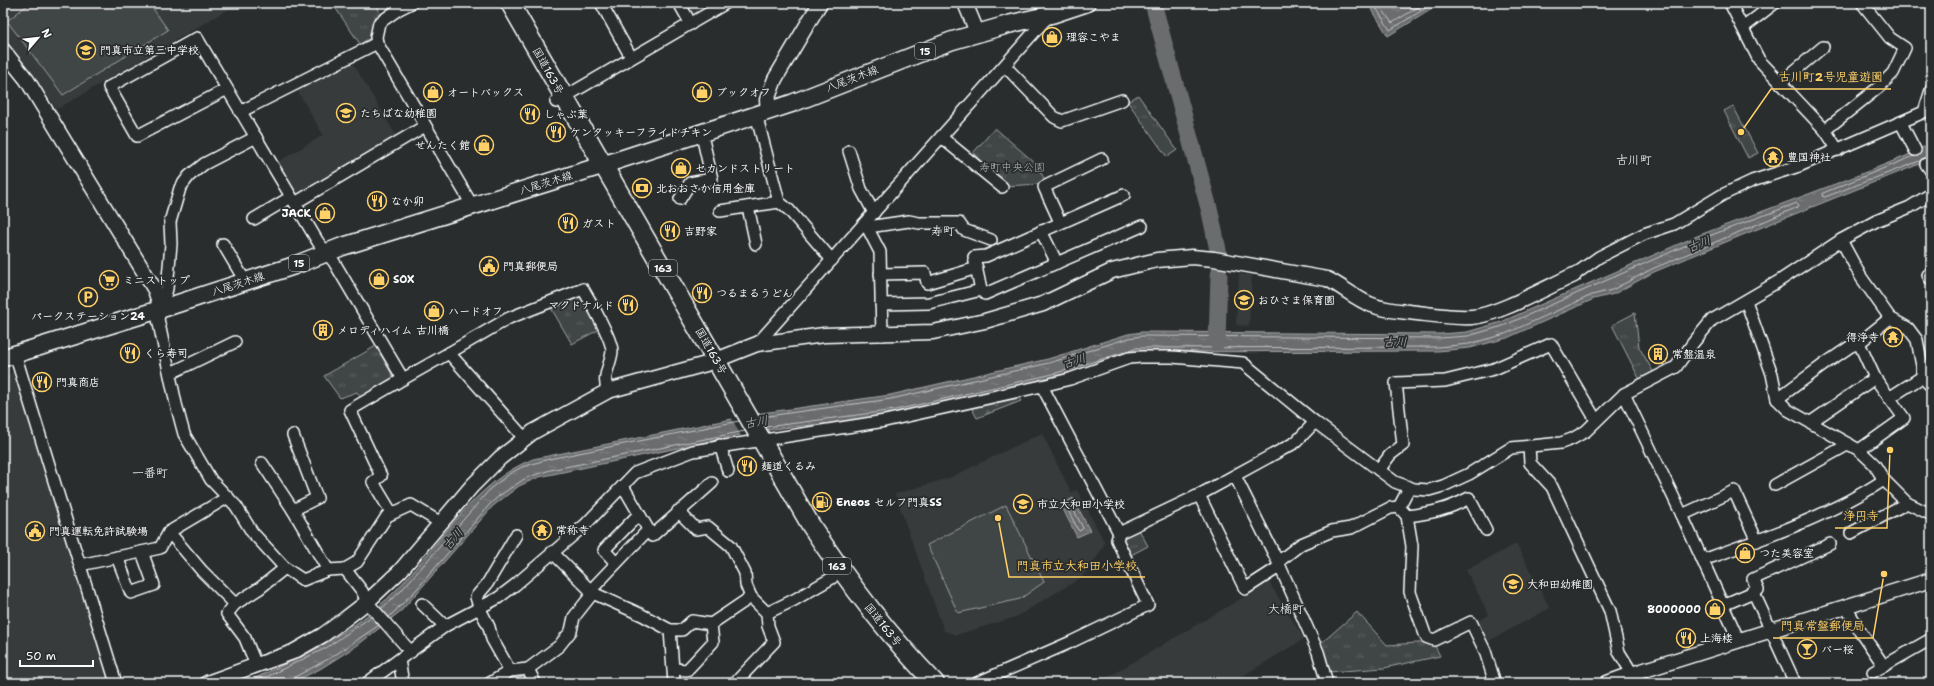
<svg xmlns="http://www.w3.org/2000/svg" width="1934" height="686" font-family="'Shantell Sans','Klee One',sans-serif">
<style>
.built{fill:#373a3b}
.grass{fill:url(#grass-tufts);stroke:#a0a2a2}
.cemetery{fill:url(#cemetery-stones);stroke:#a0a2a2}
.pitch{fill:#414445;stroke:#a0a2a2}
.water{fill:url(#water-ripples);stroke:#a6a7a7}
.pier{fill:#2a2d2e}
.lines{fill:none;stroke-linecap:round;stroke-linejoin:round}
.shore{stroke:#c3c4c5;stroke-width:1}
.river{stroke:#6a6c6d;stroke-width:17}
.minor-casing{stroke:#fff;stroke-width:14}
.tertiary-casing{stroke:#fff;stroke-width:17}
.primary-casing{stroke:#fff;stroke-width:20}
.trunk-casing{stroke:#fff;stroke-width:21}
.minor{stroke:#2a2d2e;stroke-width:11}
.tertiary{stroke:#2a2d2e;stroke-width:14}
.primary{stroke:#2a2d2e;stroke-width:17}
.trunk{stroke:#2a2d2e;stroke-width:18}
.labels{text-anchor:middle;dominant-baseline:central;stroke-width:3.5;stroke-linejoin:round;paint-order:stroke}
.shield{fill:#2a2d2e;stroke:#bfc0c0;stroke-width:1}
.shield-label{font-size:10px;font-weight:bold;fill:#fff}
.poi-label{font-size:11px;font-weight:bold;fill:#fff;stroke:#2a2d2e;text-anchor:start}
.street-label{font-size:11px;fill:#fff;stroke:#2a2d2e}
.park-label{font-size:11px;fill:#b3b4b5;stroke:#2a2d2e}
.neighbourhood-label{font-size:12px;fill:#fff;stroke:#2a2d2e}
.water-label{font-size:12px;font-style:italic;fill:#b4b6b6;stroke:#2a2d2e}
.leader{fill:none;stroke:#ffd166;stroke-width:1.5}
.callout-dot{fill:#ffd166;stroke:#2a2d2e;stroke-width:1.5}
.callout-label{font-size:12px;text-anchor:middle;font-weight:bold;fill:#ffd166;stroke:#2a2d2e;stroke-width:3.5;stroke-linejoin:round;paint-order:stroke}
</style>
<defs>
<pattern id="grass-tufts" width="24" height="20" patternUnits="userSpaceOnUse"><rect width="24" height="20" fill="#414445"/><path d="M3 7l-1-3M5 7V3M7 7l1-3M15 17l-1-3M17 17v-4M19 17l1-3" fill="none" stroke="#5e6061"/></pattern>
<pattern id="cemetery-stones" width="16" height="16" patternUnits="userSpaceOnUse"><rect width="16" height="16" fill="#414445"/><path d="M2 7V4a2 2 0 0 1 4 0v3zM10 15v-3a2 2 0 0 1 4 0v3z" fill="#5e6061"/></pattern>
<pattern id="water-ripples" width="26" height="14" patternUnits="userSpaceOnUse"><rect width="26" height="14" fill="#6a6c6d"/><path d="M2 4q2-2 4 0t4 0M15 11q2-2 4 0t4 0" fill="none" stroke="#808283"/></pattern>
</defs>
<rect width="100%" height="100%" fill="#2a2d2e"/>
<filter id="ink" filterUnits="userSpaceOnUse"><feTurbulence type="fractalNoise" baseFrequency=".025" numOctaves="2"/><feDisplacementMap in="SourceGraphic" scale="8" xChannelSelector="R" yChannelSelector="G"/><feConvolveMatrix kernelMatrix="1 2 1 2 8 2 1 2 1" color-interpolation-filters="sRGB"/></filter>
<g filter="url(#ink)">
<g class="built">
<polygon points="3,3 234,3 234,6 57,109 3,35"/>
<polygon points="682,3 717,3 693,17"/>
<polygon points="350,58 397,137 301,196 295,195 276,163 323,135 297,90"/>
<polygon points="1239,274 1252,275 1249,326 1236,325"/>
<polygon points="15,365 115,683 3,683 3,378 5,379 14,370"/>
<polygon points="1042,433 1071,492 1077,490 1105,543 1097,557 1082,577 1016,617 956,635 944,631 895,494 949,478"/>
<polygon points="1516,544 1550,608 1489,641 1478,621 1489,615 1466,570"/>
<polygon points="1269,582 1304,639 1231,683 1098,683"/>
</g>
<g class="grass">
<polygon points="332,3 377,3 380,15 377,18 370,38 360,44"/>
<polygon points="1138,95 1177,150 1167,157 1128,102"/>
<polygon points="1733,106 1758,153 1748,158 1724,111"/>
<polygon points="995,128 1035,163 1044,178 1039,184 1006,186 973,153"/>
<polygon points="582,295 600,329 572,344 551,308"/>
<polygon points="1635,313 1639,347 1655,375 1641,382 1612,325"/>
<polygon points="376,346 394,378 361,398 357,392 340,398 324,376"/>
<polygon points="1138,528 1148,546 1131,555 1121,537"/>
<polygon points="1357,612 1387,645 1433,642 1440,656 1384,668 1328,672 1319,645"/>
</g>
<polygon class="cemetery" points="1017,395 1021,401 977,418 971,407"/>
<g class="pitch">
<polygon points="30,3 149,3 168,30 63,95 7,21"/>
<polygon points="1006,505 1044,582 1020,599 958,613 927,545"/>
</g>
<g class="water">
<polygon points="1368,3 1442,3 1388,36"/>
<path d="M1931,143V159L1922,163L1745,234L1654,272L1614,294L1594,299L1507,338L1470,348L1438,351L1139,352L1054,378L896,414L845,422L781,428L740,435L539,477L519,486L493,506L402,610L358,645L320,669L291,683H244C299,658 354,633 396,590C439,546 474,482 533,459L762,413L890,395L1048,359L1128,334L1142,332L1440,334L1467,332L1501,322L1697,236L1851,178L1906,156Z"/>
<polygon points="1073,498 1090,531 1077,537 1061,505"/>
</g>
<polygon class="pier" points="752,413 763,433 742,438 731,417"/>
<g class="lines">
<g class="shore">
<polyline points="1373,3 1390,30 1434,3"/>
<polyline points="1378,3 1392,23 1425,3"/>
<polyline points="1914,156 1823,193 1822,196 1825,197 1922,160"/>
<polyline points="760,417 891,399 1049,363 1129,338 1142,336 1440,338 1468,336 1503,326 1698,240 1797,203 1799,205 1798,207 1652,269 1612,290 1592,295 1505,334 1469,344 1438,347 1138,348 1053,374 895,410 766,427"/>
<polygon points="1071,505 1083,528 1080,531 1078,530 1067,508"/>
<polyline points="381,609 400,592 492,487 511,473 522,467 549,459 739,421"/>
<polyline points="389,617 416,590 490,504 500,495 526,478 550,470 745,431"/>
<polyline points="254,683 326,648 371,617"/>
<polyline points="290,683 293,678 332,657 379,625"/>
</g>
<g class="river">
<polyline points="1153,3 1210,212 1218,250"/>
<polyline points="1217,342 1219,274"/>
</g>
<defs>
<g id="minor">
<polyline points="601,3 631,57"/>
<polyline points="679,3 691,24"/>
<polyline points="1730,3 1759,60 1825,130 1838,150"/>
<polyline points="1744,27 1775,3"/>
<polyline points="377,43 376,37 379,23 399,9 411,3"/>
<polyline points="1005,66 1054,117 1062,121 1122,100"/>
<polyline points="1780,83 1823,47"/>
<polyline points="227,89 137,136 109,87 197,38 318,242 334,262 403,379 449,353 525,439"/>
<polyline points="556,102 726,3"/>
<polyline points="240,112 377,43 472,205"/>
<polyline points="756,114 779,202 789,210 832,260"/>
<polyline points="1901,123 1915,150"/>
<polyline points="1825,130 1879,87 1893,73 1905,48 1890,38 1862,3"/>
<polyline points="256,137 204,164 189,176 180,188 170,222 171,244 167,289 158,319 176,404 184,434 211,480 236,506 252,532 285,568 303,580 328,570 345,569 357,562 387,516 411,505 441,523"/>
<polyline points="941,137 1002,187"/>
<polyline points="849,151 861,189 874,213"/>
<polyline points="1926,164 1931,171"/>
<polyline points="1124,195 986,256 974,257 981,290 985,294 1142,226"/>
<polyline points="680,199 690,183 712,179 701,131"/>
<polyline points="295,203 425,126"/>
<polyline points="748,207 756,244"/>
<polyline points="720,211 779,202"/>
<polyline points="254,219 291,197"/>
<polyline points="1060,222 1044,187 1102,159"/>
<polyline points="865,223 880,252 882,335"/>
<polyline points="868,227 909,221 919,223 959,223 964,230 991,240"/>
<polyline points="1041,231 1057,263"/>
<polyline points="1841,240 1861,277 1890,318 1908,328 1917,340 1922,366 1922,377 1931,386"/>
<polyline points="223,244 245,281"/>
<polyline points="880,274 925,273 927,283 977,268"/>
<polyline points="1574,275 1599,257 1644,234 1674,224 1722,195 1752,181 1799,166 1924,112 1931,90"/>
<polyline points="1928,275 1931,280"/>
<polyline points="1746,301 1772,374 1777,399 1788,410 1859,450 1874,464 1884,480 1907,503 1930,514"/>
<polyline points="881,304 929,303 981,290"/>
<polyline points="1859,343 1875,378 1904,418 1859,450"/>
<polyline points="757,344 1044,21 1050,16"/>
<path d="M449,353L509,318L583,289C590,301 612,339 612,351C611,365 601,377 608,391"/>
<polyline points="15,354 116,683"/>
<polyline points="171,373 235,342"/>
<polyline points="1042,386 1119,533"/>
<polyline points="1624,394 1682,515 1739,641"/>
<polyline points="1889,398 1922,377"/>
<polyline points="1777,399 1826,363 1851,346 1859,343 1890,318"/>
<polyline points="1811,422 1875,378"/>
<polyline points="720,445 728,471"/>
<polyline points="1529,446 1530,463 1552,487 1610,611 1619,652 1638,683"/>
<polyline points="262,463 293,510 328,570"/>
<polyline points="1379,470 1390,455 1403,445 1396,383 1445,381 1494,369 1551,344 1596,420"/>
<polyline points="1235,476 1278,562 1318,652 1327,683"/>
<polyline points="1775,485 1849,444"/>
<polyline points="623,486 652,536 712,483"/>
<polyline points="1409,488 1399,507 1407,516 1412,546 1410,592 1426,637 1434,640 1471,622 1485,651 1495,683"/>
<polyline points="1199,495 1245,589 1279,567"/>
<polyline points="293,510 317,498 293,435"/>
<polyline points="678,511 696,529 708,527 731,546 745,573 746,585 751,597 767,613 768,626 774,642 735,683"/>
<polyline points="391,512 373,482 381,476 350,410 403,379"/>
<polyline points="1682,515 1734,491 1757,541"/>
<path d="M1407,516C1431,513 1447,510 1469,498L1486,530"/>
<polyline points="169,532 202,571 235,604"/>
<polyline points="1851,533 1907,503"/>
<polyline points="552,552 593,593 642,615 670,630 674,683"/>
<polyline points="117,557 131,593 154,585 142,552"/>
<path d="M1703,560C1765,538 1829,516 1884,480"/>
<polyline points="1278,562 1301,544 1332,531 1351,528 1390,508 1399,507"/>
<polyline points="616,563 604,550 639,514"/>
<polyline points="80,565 160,548 169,532 228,497"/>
<polyline points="345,569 362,591 367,602 411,652"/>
<polyline points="590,591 648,530"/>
<polyline points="1753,591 1795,683"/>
<polyline points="422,604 445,626"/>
<polyline points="1723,605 1758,590 1753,579 1830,544"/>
<polyline points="1846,607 1860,631 1884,666"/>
<polyline points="767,613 794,600 832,578"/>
<polyline points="670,630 682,630 692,621 711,624 751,597"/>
<polyline points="399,660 403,683"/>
<polyline points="256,665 245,638 227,614 235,604 260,588 285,568"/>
<polyline points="528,669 535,683"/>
<polyline points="674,669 687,670 713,642 711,624"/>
<polyline points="510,671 492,639 489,627 479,607 476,597 487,584 516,535"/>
<polyline points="1873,672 1931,639"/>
<polyline points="367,683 445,626 498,598 515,585 585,525 635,473 693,451 885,421 1042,386 1070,379 1129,358 1141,357 1172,357 1243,363 1315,422 1395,482 1414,489 1429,490 1443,486 1469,474 1511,448 1561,443 1572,439 1586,431 1624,394 1676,367 1693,343 1712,320 1779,281 1841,240 1876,221 1910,207 1931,194"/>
<polyline points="490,683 510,671 528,669 559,646 571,631 574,617 593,593"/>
<polyline points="977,683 1071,642 1148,605 1117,540 1119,533 1199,495 1296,442 1315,422"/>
</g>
<g id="tertiary">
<polyline points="965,3 977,32"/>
<polyline points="3,50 27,80 155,290 161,309"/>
<polyline points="768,110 767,100 775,79 820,3"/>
<path d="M207,683L293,652L323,635L345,619L367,602L400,571L472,486L500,458L533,432L608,391L706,364L757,344L824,335L933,332L985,321L1043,304L1112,271L1157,260L1192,257L1214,259L1327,279C1342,286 1357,300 1372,305C1386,311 1402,311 1417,313C1435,315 1454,318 1472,317C1498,315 1549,286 1574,275"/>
<polyline points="1607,683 1632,674 1931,580"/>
</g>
<polyline id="primary" points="3,358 161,309 293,266 341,247 594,168 793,103 951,41 1010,24 1053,14 1086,3"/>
<path id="trunk" d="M510,3L810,524C847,581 887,634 935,683"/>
</defs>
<use href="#minor" class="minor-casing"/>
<use href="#tertiary" class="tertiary-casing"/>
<use href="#primary" class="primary-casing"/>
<use href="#trunk" class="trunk-casing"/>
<use href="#minor" class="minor"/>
<use href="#tertiary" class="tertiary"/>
<use href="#primary" class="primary"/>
<use href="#trunk" class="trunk"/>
</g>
</g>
<defs>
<symbol id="shop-ring" viewBox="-11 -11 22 22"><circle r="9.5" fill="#2a2d2e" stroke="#ffd166" stroke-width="1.5"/><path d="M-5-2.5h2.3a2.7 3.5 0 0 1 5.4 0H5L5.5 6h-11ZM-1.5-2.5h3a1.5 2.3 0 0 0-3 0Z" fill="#ffd166"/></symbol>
<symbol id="school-ring" viewBox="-11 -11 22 22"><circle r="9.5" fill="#2a2d2e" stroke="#ffd166" stroke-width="1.5"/><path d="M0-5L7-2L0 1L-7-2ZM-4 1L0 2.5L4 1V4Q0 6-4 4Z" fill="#ffd166"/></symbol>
<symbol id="restaurant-ring" viewBox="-11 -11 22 22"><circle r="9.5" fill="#2a2d2e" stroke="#ffd166" stroke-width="1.5"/><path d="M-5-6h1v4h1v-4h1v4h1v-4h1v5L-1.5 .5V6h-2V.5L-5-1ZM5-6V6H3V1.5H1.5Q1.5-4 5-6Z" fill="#ffd166"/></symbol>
<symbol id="temple-ring" viewBox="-11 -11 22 22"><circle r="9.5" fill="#2a2d2e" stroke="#ffd166" stroke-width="1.5"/><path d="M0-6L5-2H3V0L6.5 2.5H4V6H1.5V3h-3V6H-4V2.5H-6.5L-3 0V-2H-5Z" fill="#ffd166"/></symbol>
<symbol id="bank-ring" viewBox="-11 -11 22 22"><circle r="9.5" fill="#2a2d2e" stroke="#ffd166" stroke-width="1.5"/><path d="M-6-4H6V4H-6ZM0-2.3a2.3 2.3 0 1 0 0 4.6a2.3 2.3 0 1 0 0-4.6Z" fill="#ffd166"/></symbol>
<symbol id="civic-ring" viewBox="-11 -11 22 22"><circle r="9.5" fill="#2a2d2e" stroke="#ffd166" stroke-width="1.5"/><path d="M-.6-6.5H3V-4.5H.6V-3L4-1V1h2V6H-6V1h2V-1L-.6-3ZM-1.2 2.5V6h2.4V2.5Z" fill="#ffd166"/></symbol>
<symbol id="supermarket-ring" viewBox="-11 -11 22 22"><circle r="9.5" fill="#2a2d2e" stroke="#ffd166" stroke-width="1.5"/><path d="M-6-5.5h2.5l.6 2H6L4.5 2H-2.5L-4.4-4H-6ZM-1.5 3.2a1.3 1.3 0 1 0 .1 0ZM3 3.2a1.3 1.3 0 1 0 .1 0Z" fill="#ffd166"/></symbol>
<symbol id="parking-ring" viewBox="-11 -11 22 22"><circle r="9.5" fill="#2a2d2e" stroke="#ffd166" stroke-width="1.5"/><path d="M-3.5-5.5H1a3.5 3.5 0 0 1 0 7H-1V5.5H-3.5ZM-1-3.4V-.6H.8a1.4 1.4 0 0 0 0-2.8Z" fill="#ffd166"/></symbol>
<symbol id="building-ring" viewBox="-11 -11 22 22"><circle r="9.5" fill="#2a2d2e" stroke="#ffd166" stroke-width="1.5"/><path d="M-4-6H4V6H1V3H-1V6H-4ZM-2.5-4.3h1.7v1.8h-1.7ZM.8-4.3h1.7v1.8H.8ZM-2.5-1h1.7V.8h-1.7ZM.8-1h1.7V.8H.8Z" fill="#ffd166"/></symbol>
<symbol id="fuel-ring" viewBox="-11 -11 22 22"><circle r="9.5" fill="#2a2d2e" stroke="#ffd166" stroke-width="1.5"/><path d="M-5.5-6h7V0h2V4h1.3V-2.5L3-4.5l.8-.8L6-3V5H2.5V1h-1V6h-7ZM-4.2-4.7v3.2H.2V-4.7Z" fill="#ffd166"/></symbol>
<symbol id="bar-ring" viewBox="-11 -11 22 22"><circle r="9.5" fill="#2a2d2e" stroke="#ffd166" stroke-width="1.5"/><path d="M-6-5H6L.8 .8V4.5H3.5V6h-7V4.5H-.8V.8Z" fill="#ffd166"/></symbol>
</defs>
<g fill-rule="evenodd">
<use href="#shop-ring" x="1041" y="26" width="22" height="22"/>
<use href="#school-ring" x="75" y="39" width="22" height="22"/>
<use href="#shop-ring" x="422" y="81" width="22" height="22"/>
<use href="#shop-ring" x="691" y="81" width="22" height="22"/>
<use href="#school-ring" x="335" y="102" width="22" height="22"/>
<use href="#restaurant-ring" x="519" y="103" width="22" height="22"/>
<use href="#restaurant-ring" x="545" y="121" width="22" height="22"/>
<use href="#shop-ring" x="473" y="134" width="22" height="22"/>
<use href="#temple-ring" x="1762" y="146" width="22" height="22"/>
<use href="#shop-ring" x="670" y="157" width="22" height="22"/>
<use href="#bank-ring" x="631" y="177" width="22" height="22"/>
<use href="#restaurant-ring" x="366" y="190" width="22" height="22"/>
<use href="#shop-ring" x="314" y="202" width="22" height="22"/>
<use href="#restaurant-ring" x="557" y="212" width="22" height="22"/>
<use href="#restaurant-ring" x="659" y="220" width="22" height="22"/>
<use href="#civic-ring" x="478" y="255" width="22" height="22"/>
<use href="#shop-ring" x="368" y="268" width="22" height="22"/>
<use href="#supermarket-ring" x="98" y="269" width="22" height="22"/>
<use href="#restaurant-ring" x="691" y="282" width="22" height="22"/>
<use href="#parking-ring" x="77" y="286" width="22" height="22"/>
<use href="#school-ring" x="1233" y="289" width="22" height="22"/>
<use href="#restaurant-ring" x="617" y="294" width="22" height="22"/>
<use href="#shop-ring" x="423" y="300" width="22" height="22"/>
<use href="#building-ring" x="312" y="319" width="22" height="22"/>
<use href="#temple-ring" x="1882" y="326" width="22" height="22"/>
<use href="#restaurant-ring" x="119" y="342" width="22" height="22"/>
<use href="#building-ring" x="1647" y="343" width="22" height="22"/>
<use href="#restaurant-ring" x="31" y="371" width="22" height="22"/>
<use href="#restaurant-ring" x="736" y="455" width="22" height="22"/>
<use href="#fuel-ring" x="811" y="491" width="22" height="22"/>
<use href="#school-ring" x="1012" y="493" width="22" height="22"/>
<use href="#temple-ring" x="531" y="519" width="22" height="22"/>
<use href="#civic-ring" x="24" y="520" width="22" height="22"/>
<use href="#shop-ring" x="1734" y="542" width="22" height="22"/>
<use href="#school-ring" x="1502" y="573" width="22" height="22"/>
<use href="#shop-ring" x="1704" y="598" width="22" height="22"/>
<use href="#restaurant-ring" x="1675" y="627" width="22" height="22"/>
<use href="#bar-ring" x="1796" y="638" width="22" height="22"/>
</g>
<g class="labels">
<g class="shield">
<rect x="915" y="43" width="20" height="16" rx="3"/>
<rect x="289" y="255" width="20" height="16" rx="3"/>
<rect x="649" y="260" width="28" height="16" rx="3"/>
<rect x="823" y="558" width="28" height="16" rx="3"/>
</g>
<g class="shield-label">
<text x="925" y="51">15</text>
<text x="299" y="263">15</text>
<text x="663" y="268">163</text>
<text x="837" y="566">163</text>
</g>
<g class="poi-label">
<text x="1066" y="37">理容こやま</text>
<text x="100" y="50">門真市立第三中学校</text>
<text x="447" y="92">オートバックス</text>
<text x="716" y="92">ブックオフ</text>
<text x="360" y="113">たちばな幼稚園</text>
<text x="544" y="114">しゃぶ葉</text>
<text x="570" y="132">ケンタッキーフライドチキン</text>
<text x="470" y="145" text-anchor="end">せんたく館</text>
<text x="1787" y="157">豊国神社</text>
<text x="695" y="168">セカンドストリート</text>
<text x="656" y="188">北おおさか信用金庫</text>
<text x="391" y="201">なか卯</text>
<text x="311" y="213" text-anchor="end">JACK</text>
<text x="582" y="223">ガスト</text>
<text x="684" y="231">吉野家</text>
<text x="503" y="266">門真郵便局</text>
<text x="393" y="279">SOX</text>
<text x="123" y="280">ミニストップ</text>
<text x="716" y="293">つるまるうどん</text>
<text x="1258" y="300">おひさま保育園</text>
<text x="614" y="305" text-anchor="end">マクドナルド</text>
<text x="448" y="311">ハードオフ</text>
<text x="88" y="316" text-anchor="middle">パークステーション24</text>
<text x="337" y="330">メロディハイム 古川橋</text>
<text x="1879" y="337" text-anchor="end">得浄寺</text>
<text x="144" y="353">くら寿司</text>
<text x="1672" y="354">常盤温泉</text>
<text x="56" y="382">門真商店</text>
<text x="761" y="466">麺道くるみ</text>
<text x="836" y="502">Eneos セルフ門真SS</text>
<text x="1037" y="504">市立大和田小学校</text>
<text x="556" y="530">常称寺</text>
<text x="49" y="531">門真運転免許試験場</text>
<text x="1759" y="553">つた美容室</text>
<text x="1527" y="584">大和田幼稚園</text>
<text x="1701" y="609" text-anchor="end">8000000</text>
<text x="1700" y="638">上海楼</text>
<text x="1821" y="649">バー桜</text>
</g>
<g class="street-label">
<text transform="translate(548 71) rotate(61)">国道163号</text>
<text transform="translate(852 79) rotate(-21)">八尾茨木線</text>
<text transform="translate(546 183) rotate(-17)">八尾茨木線</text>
<text transform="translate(238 284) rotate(-18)">八尾茨木線</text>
<text transform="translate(711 351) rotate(60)">国道163号</text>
<text transform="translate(883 625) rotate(51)">国道163号</text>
</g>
<g class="park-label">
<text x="1012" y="167">寿町中央公園</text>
</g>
<g class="neighbourhood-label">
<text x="1634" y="160">古川町</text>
<text x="943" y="231">寿町</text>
<text x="150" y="473">一番町</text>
<text x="1286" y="609">大橋町</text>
</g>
<g class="water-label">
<text transform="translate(1699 244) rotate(-22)">古川</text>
<text x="1395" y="342">古川</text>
<text transform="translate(1074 361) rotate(-17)">古川</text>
<text transform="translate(756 422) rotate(-10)">古川</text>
<text transform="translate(453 539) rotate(-49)">古川</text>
</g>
</g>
<path class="leader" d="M1741 132L1771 89H1891M1890 450L1887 528H1835M998 518L1009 577H1145M1884 574L1873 638H1773"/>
<g class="callout-dot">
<circle cx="1741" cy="132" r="4"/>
<circle cx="1890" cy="450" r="4"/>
<circle cx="998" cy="518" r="4"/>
<circle cx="1884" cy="574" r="4"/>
</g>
<g class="callout-label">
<text x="1831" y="81">古川町2号児童遊園</text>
<text x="1861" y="520">浄円寺</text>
<text x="1077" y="570">門真市立大和田小学校</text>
<text x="1823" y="630">門真常盤郵便局</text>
</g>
<rect width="1934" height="686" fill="none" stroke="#2a2d2e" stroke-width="16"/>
<rect x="8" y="8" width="1918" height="670" fill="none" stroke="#fff" stroke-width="1.5" filter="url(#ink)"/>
<g transform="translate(38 38) rotate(62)" stroke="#2a2d2e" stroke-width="3" paint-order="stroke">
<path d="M0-3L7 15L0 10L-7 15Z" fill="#ffffff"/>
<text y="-6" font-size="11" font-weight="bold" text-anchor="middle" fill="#ffffff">N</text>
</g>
<path d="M20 660v6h73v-6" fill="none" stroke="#ffffff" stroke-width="2"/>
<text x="26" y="660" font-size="12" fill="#ffffff" stroke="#2a2d2e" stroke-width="3" paint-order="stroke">50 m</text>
</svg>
